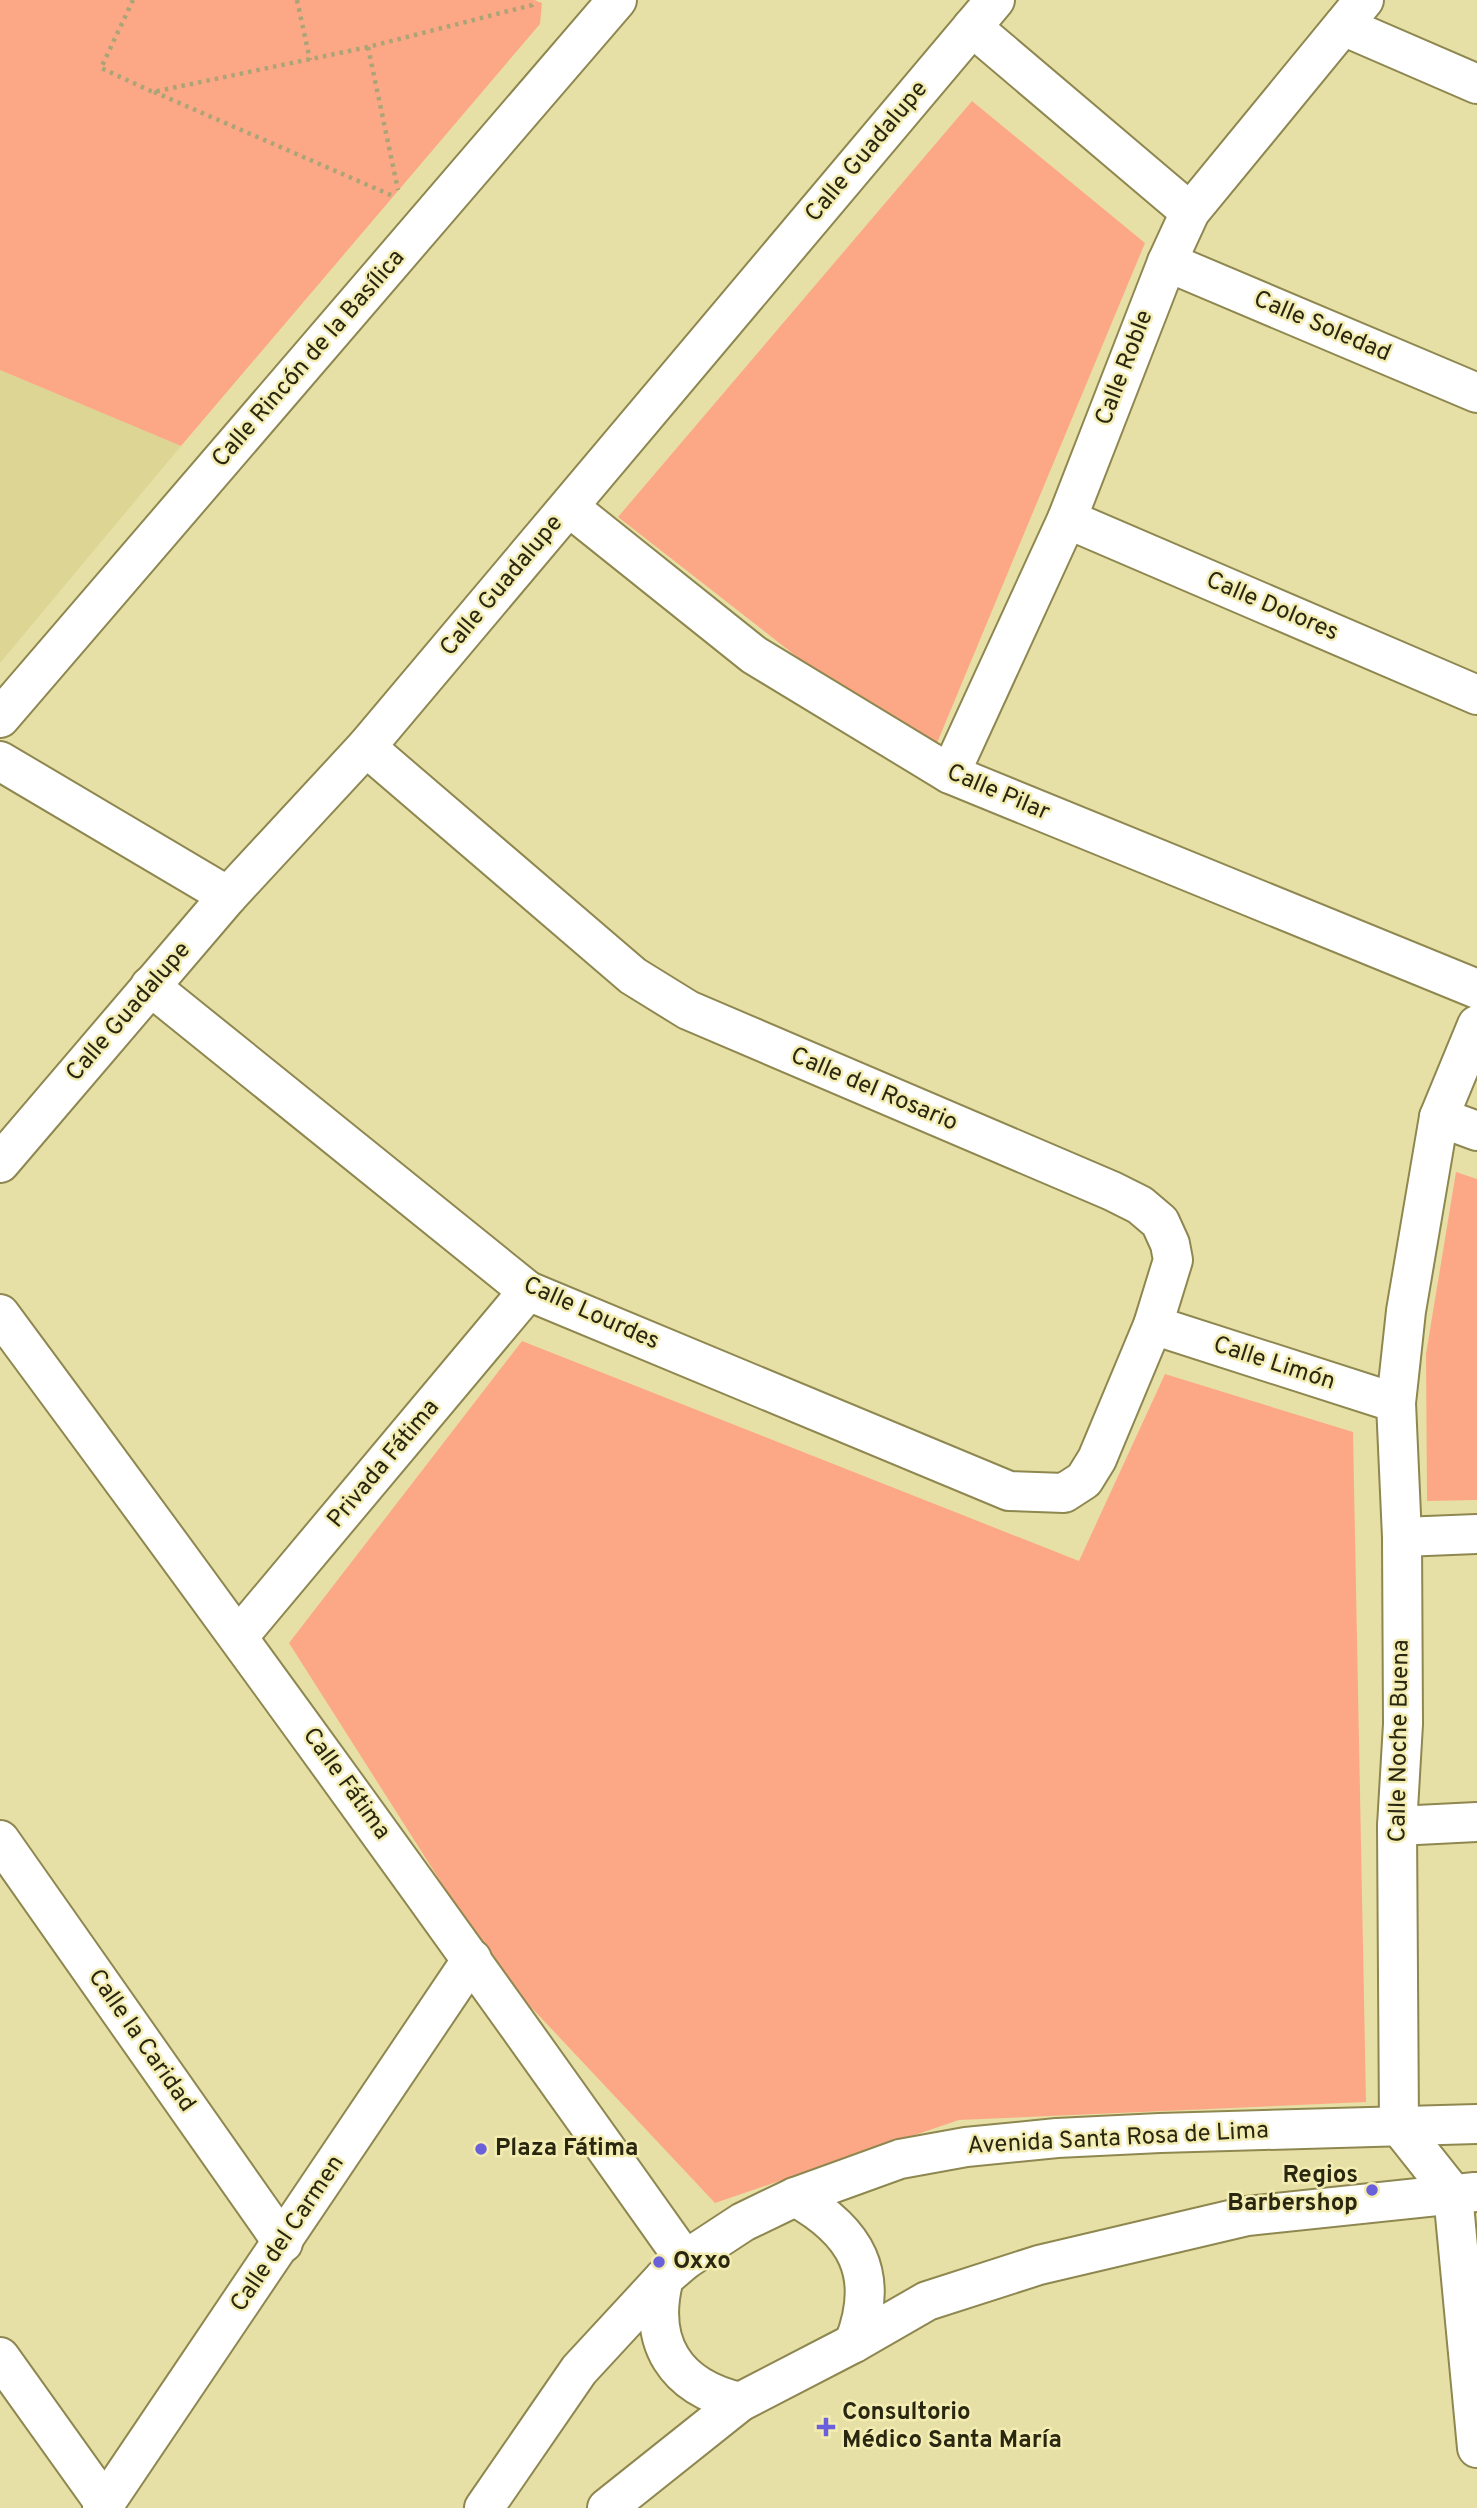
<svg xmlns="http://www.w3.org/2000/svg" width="1477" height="2508" font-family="Overpass,sans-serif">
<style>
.built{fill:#ddd593}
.green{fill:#fca887}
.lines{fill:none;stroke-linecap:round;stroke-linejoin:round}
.minor-casing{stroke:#8e8750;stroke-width:42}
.path{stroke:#aaa476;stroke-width:4.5;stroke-dasharray:3.5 5;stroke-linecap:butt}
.minor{stroke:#fff;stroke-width:38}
.poi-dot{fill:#6960da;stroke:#f4edb3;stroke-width:2.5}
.labels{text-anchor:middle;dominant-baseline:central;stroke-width:5;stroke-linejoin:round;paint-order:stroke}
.street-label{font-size:24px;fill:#2a2711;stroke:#f4edb3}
.poi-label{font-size:24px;font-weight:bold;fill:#2a2711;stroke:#f4edb3;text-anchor:start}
</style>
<rect width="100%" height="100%" fill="#e7e0a6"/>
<polygon class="built" points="0,370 181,446 0,663"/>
<g class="green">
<polygon points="0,0 534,0 542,3 540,24 181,446 0,370"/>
<polygon points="972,101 1145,243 937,743 842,692 618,517"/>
<polygon points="1456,1172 1477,1179 1477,1500 1427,1501 1426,1354"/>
<polygon points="522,1341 1079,1561 1165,1374 1353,1432 1366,2102 959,2120 715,2203 498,1972 289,1643"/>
</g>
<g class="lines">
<defs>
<g id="minor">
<polyline points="1343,26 1477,84"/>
<polyline points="972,27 1190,212"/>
<polyline points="1167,262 1477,393"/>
<polyline points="569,507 754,655 950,774 1477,989"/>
<polyline points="1067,519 1477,695"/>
<polyline points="0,718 617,0"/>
<polyline points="0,761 228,896"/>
<polyline points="950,774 1067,519 1167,262 1190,212 1364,0"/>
<polyline points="150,986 528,1291 1009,1491 1064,1493 1084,1480 1097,1459 1153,1325 1173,1260 1170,1244 1160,1222 1140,1205 1112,1191 688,1010 633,976 366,747"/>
<polyline points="1477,1025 1439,1117 1406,1311 1396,1403 1402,1537 1403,1724 1397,1826 1399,2126 1453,2194 1477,2448"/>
<polyline points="1439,1117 1477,1131"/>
<polyline points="0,1163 228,896 366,747 995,0"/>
<path d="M0,1314C232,1627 460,1942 685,2260"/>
<polyline points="1153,1325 1396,1403"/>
<polyline points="1402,1537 1477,1534"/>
<polyline points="239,1636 528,1291"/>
<polyline points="1397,1826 1477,1822"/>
<polyline points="0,1840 283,2243"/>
<path d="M795,2197C856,2231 881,2274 854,2343"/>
<path d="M664,2278C647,2343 675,2387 740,2402"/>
<polyline points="0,2357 105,2504"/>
<polyline points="102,2508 472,1959"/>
<polyline points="484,2508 579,2370 664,2278 685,2260 743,2222 795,2197 900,2159 966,2147 1057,2138 1160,2133 1477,2124"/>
<polyline points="607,2508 740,2402 854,2343 927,2301 1039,2265 1247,2216 1475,2192"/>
</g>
</defs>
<use href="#minor" class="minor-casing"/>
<g class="path">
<polyline points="133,0 101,68 153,92 368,47 532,5 535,0"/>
<polyline points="297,0 310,60"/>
<polyline points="368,47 398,190"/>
<polyline points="154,92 393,196"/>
</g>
<use href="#minor" class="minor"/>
</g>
<g class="poi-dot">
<circle cx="481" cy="2149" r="7"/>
<circle cx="1372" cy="2190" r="7"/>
<circle cx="659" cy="2262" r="7"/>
<path d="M822.5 2416.5h7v7h7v7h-7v7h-7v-7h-7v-7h7z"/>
</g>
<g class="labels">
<g class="street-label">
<text transform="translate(867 152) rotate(-50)">Calle Guadalupe</text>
<text transform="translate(1322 327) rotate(23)">Calle Soledad</text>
<text transform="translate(309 359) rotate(-49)">Calle Rincón de la Basílica</text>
<text transform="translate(1125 368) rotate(-69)">Calle Roble</text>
<text transform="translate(502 586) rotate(-50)">Calle Guadalupe</text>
<text transform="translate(1272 607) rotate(23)">Calle Dolores</text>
<text transform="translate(998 793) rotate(23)">Calle Pilar</text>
<text transform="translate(129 1012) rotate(-49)">Calle Guadalupe</text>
<text transform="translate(874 1090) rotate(23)">Calle del Rosario</text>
<text transform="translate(591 1314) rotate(24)">Calle Lourdes</text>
<text transform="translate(1274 1364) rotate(18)">Calle Limón</text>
<text transform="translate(384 1464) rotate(-50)">Privada Fátima</text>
<text transform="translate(1400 1741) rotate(-89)">Calle Noche Buena</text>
<text transform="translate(346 1784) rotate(54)">Calle Fátima</text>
<text transform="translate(141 2041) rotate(55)">Calle la Caridad</text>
<text transform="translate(1118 2139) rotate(-3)">Avenida Santa Rosa de Lima</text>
<text transform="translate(288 2234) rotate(-56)">Calle del Carmen</text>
</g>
<g class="poi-label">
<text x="495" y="2149">Plaza Fátima</text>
<text x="1358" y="2176" text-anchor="end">Regios<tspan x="1358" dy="28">Barbershop</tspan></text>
<text x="673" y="2262">Oxxo</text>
<text x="842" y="2413">Consultorio<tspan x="842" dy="28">Médico Santa María</tspan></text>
</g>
</g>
</svg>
